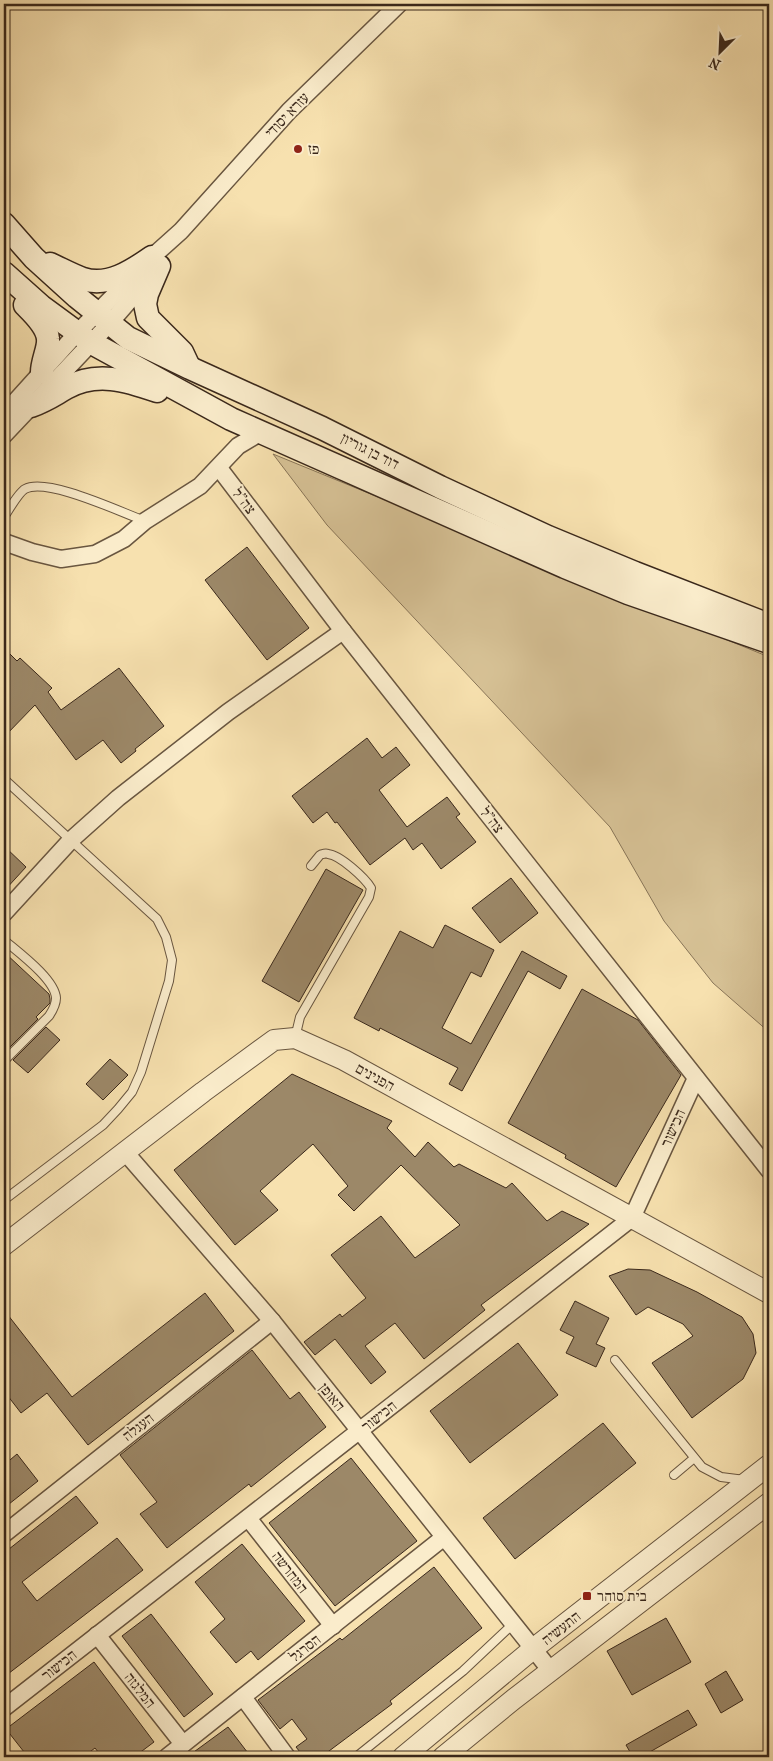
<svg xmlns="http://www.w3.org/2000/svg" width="773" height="1761" font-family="'IM FELL French Canon','Frank Ruhl Libre',serif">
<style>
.green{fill:#d7c296;stroke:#887558}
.building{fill:#9c8868;stroke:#3a281b}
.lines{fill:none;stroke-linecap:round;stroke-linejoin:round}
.service-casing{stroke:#695640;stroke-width:10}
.minor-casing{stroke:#695640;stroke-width:19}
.tertiary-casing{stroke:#695640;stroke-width:22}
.secondary-casing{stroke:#3a281b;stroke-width:25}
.service{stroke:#faeccb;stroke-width:8}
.minor{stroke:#faeccb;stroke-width:16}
.tertiary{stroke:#faeccb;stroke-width:20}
.secondary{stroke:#faeccb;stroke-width:22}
.poi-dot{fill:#8f2418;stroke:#faeccb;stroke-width:2}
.labels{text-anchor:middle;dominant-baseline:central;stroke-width:4;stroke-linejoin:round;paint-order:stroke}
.street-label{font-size:15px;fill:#3a281b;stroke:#faeccb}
.poi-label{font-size:15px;fill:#3a281b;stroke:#faeccb;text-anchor:start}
</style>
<rect width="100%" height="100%" fill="#f7e1af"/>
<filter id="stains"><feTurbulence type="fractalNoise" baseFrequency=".004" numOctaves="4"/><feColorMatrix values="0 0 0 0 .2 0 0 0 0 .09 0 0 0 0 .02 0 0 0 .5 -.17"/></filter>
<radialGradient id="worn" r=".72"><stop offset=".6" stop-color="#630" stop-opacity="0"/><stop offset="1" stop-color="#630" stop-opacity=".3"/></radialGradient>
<polygon class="green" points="273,454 769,657 769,1032 713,983 664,921 610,827 327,525"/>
<g class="building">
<polygon points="247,547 309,628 267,660 205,580"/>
<polygon points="4,648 17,661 20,658 52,688 48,692 61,710 119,668 164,726 135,749 136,751 121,763 103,740 76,760 35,705 4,737"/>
<polygon points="367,738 382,758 396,747 410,765 379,790 407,827 447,797 460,814 456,817 476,842 441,869 422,843 413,850 405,838 370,865 337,822 335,823 327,812 313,823 292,796"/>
<polygon points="4,846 26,867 4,891"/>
<polygon points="326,869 363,890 299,1002 262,981"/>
<polygon points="511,878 538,913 500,943 472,908"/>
<polygon points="445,925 494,950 481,977 471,972 442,1028 471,1044 522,951 567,976 560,989 528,971 462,1091 449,1084 458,1068 380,1028 379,1031 354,1018 400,931 433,948"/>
<polygon points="4,952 49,994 50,999 50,1003 36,1017 38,1019 5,1052"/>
<polygon points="582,989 638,1020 681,1075 616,1187 565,1158 566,1155 508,1123"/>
<polygon points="46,1027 60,1040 28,1073 13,1060"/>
<polygon points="110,1059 128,1075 103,1100 86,1084"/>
<polygon points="292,1074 392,1121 387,1128 415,1157 428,1142 454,1167 459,1164 506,1188 512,1183 547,1221 562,1211 589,1224 481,1305 485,1310 424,1359 395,1323 365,1346 386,1372 371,1384 335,1339 315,1355 304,1342 340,1314 342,1317 366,1298 331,1255 381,1216 415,1258 460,1225 401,1165 354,1211 338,1195 348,1186 313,1144 260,1191 278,1210 235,1245 174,1170"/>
<polygon points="628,1269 650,1270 697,1292 742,1317 753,1334 756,1353 743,1379 692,1418 652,1363 693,1336 683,1324 648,1307 636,1315 609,1276"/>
<polygon points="205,1293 234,1331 88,1445 47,1393 21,1413 4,1391 4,1310 72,1397"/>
<polygon points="575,1301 609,1318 596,1344 605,1348 596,1367 566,1353 574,1337 560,1330"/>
<polygon points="518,1343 558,1395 470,1463 430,1411"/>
<polygon points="252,1350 290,1399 299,1392 326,1427 251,1487 249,1484 167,1548 140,1514 157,1502 120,1455"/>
<polygon points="603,1423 636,1463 515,1559 483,1518"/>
<polygon points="17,1454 38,1481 4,1508 4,1465"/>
<polygon points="351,1458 417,1541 335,1606 269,1523"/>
<polygon points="76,1496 98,1523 22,1582 37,1601 117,1538 143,1570 4,1677 4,1553"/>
<polygon points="242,1544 305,1621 258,1660 251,1651 236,1663 210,1632 225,1619 195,1582"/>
<polygon points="434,1567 482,1628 390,1701 392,1704 321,1757 304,1757 296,1747 307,1739 292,1719 280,1729 258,1700 340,1638 342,1640"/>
<polygon points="151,1614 213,1694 184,1717 122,1636"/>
<polygon points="666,1618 691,1662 632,1695 607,1651"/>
<polygon points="94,1662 154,1742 134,1757 102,1757 95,1748 83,1757 28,1757 6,1729"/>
<polygon points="726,1671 743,1700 721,1713 705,1684"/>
<polygon points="688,1710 697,1725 641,1757 633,1757 626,1745"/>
<polygon points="228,1727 251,1757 187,1757"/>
</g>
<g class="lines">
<defs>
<g id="service">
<path d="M4,517C9,510 18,493 25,489C47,477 120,512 145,521"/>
<polyline points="4,779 157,919 166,937 172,960 169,981 141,1072 132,1092 118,1109 103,1125 4,1200"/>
<path d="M4,940C18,952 55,979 56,998C56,1005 53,1010 49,1016L4,1061"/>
<path d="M295,1038L300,1017L369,897L371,888C365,878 340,855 328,854C327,853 321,854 320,855L311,866"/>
<polyline points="615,1360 702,1467 721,1477 745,1480"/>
<polyline points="674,1475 693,1459"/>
<polyline points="356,1757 463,1671 513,1624"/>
</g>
<g id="minor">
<polyline points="4,414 77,333 152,257 181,231 289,111 399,4"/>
<polyline points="4,435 109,324 148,279"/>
<polyline points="219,468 343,631 769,1170"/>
<polyline points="4,542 32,552 61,559 95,554 124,539 145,521 200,486 238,446 258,434 270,438"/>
<polyline points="4,913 71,840 118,798 228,712 343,631"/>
<polyline points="125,1152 272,1321 551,1671"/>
<polyline points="248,1518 333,1626"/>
<polyline points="4,1534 272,1321"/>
<polyline points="97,1635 183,1744"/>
<polyline points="243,1697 287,1757"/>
<polyline points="4,1708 632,1218 696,1078"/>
<polyline points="167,1757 443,1538"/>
</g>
<g id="tertiary">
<polyline points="4,1245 203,1092 274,1040 295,1038 344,1060 769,1293"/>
<polyline points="403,1757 533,1649 769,1465"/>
<polyline points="443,1757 514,1699 769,1503"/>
</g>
<g id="secondary">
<polyline points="4,224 34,258 77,297 128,338 190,368 322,428 440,487 548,537 635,573 769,625"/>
<path d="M50,264C61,269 72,275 83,279C108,287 132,271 152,257"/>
<polyline points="159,266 147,294 145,304 148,318 182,352 189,367"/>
<polyline points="4,273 41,306 90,342 231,419 565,567 628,593 769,642"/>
<path d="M25,305C34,314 47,326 48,339C49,348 42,361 42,372"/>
<path d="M31,406C47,400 52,396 66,388C96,371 126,380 157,391"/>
</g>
</defs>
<use href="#service" class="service-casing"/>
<use href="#minor" class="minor-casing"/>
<use href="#tertiary" class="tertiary-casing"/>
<use href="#secondary" class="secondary-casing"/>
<use href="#service" class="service"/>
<use href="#minor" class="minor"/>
<use href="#tertiary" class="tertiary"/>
<use href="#secondary" class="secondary"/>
</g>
<g class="poi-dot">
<circle cx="298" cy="149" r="5"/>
<rect x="582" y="1591" width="10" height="10" rx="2.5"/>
</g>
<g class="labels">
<g class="street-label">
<text transform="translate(287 115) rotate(-46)">עזרא יסודי</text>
<text transform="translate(370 451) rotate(27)">דוד בן גוריון</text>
<text transform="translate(244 501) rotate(53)">צה"ל</text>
<text transform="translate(492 820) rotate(52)">צה"ל</text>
<text transform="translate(375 1077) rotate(29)">הפנינים</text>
<text transform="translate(673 1128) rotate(-66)">הכישור</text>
<text transform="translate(332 1397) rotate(51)">האופן</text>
<text transform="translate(379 1416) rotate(-38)">הכישור</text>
<text transform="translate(138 1427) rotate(-38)">העגלה</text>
<text transform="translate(290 1572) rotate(52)">המחרשה</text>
<text transform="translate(561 1628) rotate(-38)">התעשיה</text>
<text transform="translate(305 1648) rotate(-38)">הסרגל</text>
<text transform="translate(59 1665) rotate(-38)">הכישור</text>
<text transform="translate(140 1690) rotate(52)">המלגזה</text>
</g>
<g class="poi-label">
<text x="308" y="149">פז</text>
<text x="597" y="1596">בית סוהר</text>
</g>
</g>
<rect width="773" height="1761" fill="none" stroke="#f7e1af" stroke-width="20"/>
<rect x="5" y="5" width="763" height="1751" fill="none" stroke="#3a281b" stroke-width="2.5"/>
<rect x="10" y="10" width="753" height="1741" fill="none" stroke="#3a281b"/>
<g transform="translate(720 52) rotate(204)" stroke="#faeccb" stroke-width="4" paint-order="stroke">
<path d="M0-4L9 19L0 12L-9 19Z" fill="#3a281b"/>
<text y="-8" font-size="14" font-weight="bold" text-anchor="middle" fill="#3a281b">N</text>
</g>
<rect width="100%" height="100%" filter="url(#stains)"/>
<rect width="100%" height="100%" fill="url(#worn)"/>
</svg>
